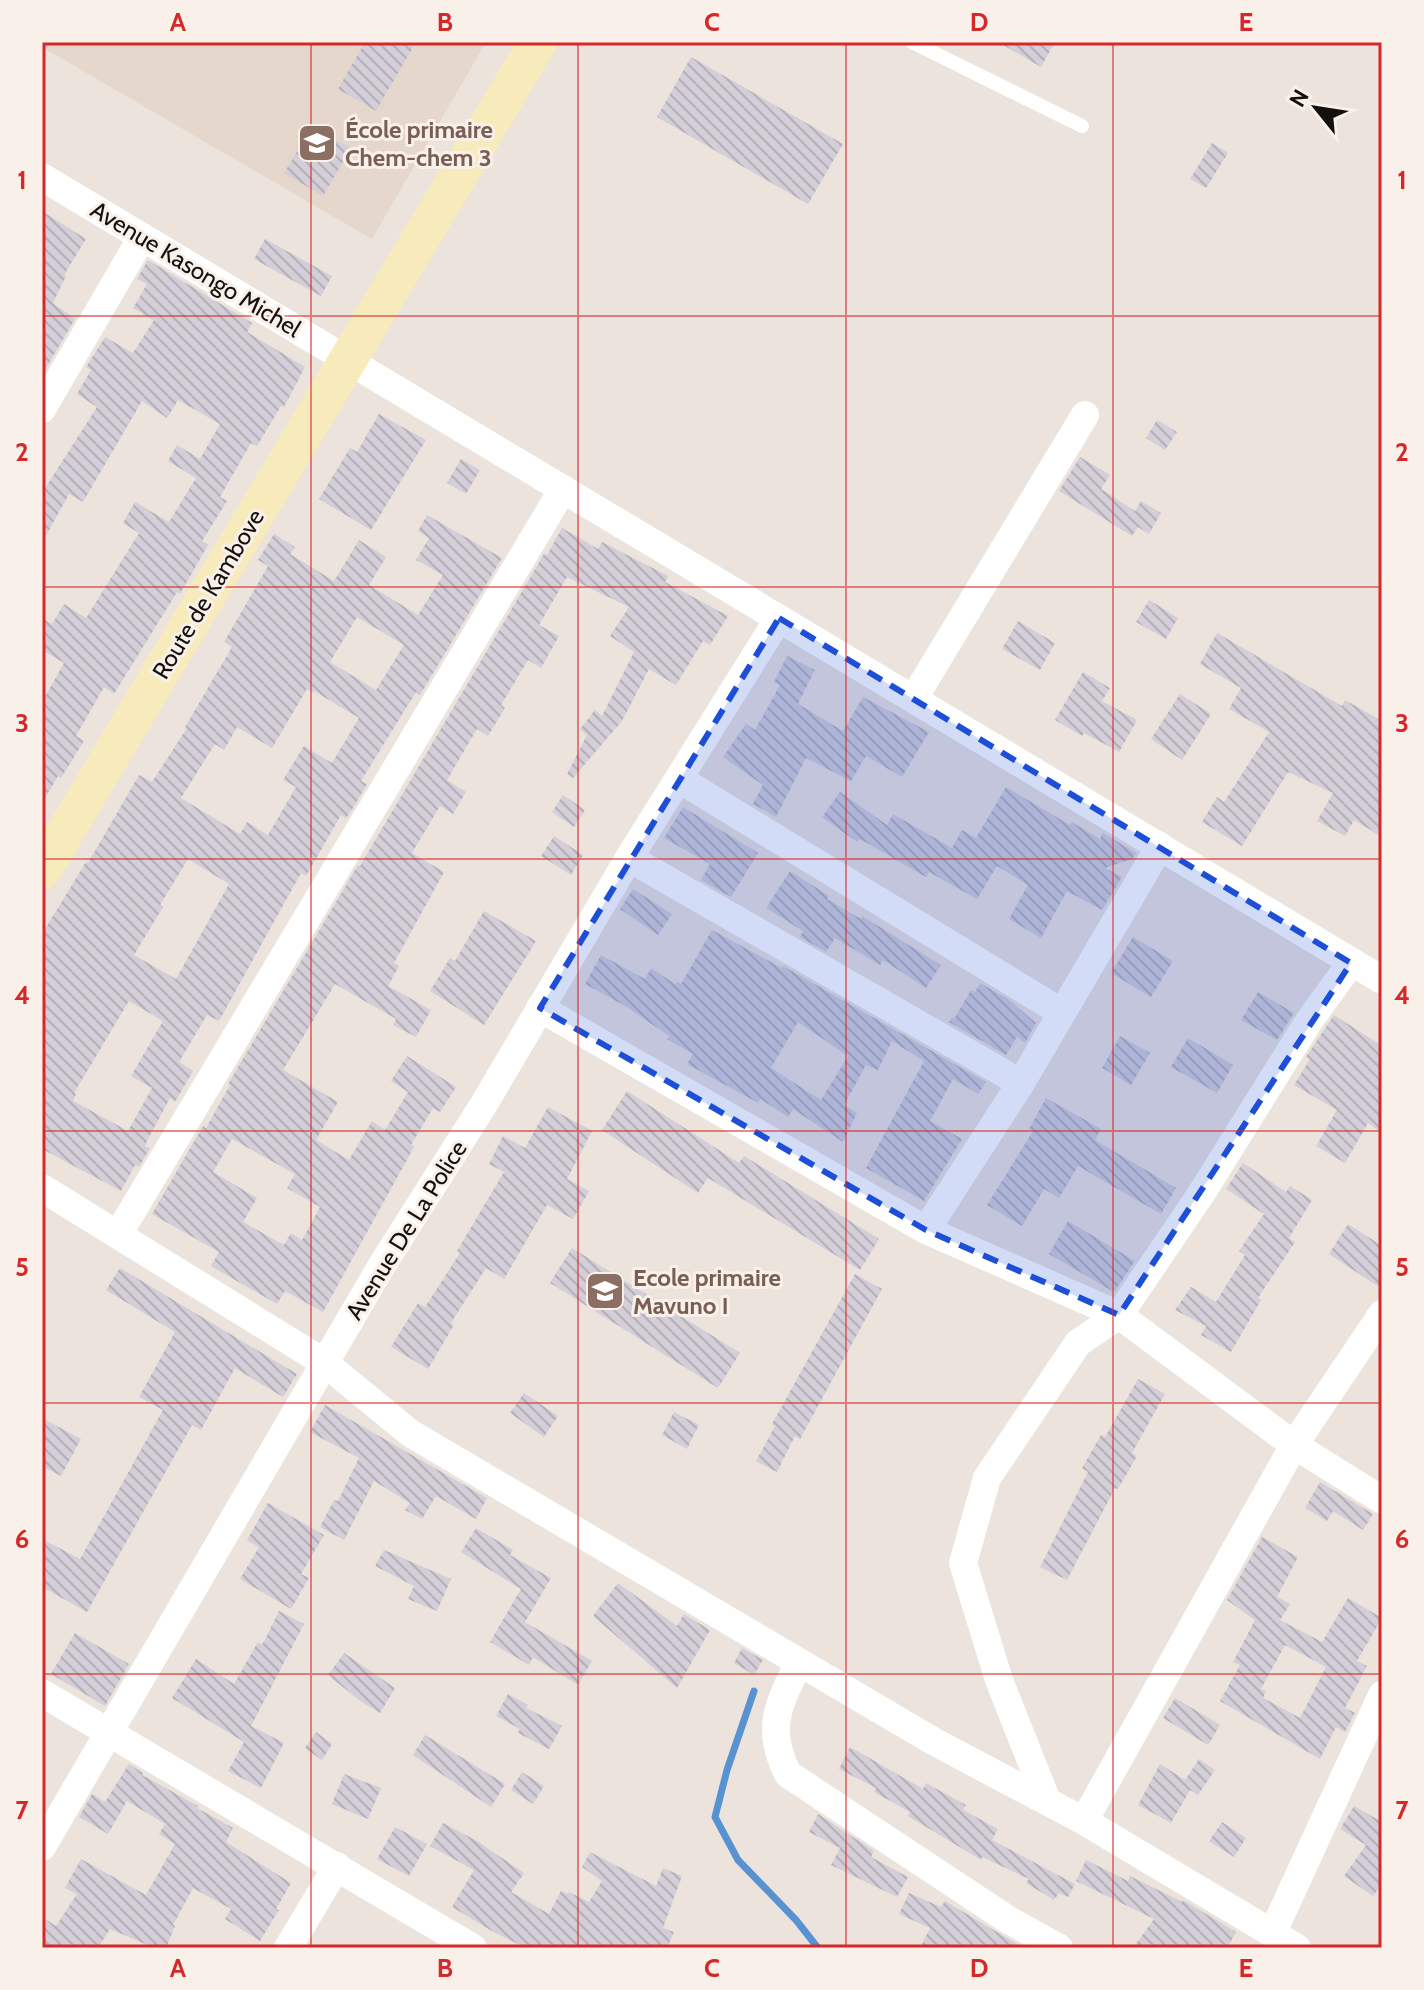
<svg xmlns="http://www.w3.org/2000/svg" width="1424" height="1990" font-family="Cabin,sans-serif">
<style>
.built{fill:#e6d7cc}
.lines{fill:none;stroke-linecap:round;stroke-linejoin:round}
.stream{stroke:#5793d0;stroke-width:7}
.building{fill:url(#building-back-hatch);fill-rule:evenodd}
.lane{stroke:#fff;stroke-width:14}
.street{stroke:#fff;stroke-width:28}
.secondary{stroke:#f7ebbc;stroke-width:38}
.marked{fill:#1d4ed8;fill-opacity:0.2;stroke:#1d4ed8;stroke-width:6;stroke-dasharray:16 10;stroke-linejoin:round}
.grid{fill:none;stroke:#d62828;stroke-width:2;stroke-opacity:0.55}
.labels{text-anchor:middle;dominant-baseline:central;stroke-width:6;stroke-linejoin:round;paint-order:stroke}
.education-label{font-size:24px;font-weight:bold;fill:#785e54;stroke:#f9f0ea;text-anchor:start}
.street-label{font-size:24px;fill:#13100e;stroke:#f9f0ea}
.neatline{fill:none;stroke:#d62828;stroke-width:3}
.grid-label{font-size:26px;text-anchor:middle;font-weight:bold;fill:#d62828}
</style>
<defs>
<pattern id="building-back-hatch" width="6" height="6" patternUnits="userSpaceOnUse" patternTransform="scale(2)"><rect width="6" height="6" fill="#d3ced7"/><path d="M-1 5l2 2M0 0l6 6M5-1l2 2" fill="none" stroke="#b4b0b7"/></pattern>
</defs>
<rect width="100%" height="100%" fill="#ebe3dc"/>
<polygon class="built" points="42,42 486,42 372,239 42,47"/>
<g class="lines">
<polyline class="stream" points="754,1691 727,1770 715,1817 738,1860 796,1920 818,1948"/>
</g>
<g class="building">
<polygon points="365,42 416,42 376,111 338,89"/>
<polygon points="998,42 1055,42 1041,67"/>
<polygon points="691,57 843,144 808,204 657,117"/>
<polygon points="329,136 351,148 323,196 284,173 298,150 315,160"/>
<polygon points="1212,143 1228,153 1206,188 1190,179"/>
<polygon points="42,211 86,239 64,275 66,276 53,303 75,319 42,375"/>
<polygon points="265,239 332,276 321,296 254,259"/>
<polygon points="148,260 252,323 247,332 305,367 284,407 281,406 257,446 251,443 220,497 227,501 202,541 208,545 180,594 177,592 114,694 104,687 76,736 84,741 61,778 58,776 42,803 42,702 64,663 42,650 42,618 52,624 64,604 86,618 139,533 123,523 135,502 169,522 196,478 168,461 177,445 200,459 220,424 178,400 167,418 142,401 83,502 69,494 42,543 42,493 97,407 77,394 91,370 86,367 105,337 133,353 154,320 133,308 147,284 137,279"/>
<polygon points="379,414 426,440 371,530 319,499 350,448 357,452"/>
<polygon points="1157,420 1177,432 1165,450 1146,438"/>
<polygon points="1080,457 1110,475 1101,489 1135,511 1141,501 1161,513 1149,534 1138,527 1132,536 1059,491"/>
<polygon points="461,459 480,470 466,494 447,483"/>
<path d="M427,515L502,558L420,695L416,692L361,781L367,784L353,808L346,818L341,815L306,876L301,873L219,1021L207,1015L179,1062L193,1071L175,1102L170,1098L147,1141L145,1146L150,1148L139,1167L135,1165L121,1191L42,1149V934L86,862L88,863L139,775L152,782L187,728L185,727L232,647L224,642L268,566L258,560L274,534L295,547L290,554L334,581L359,540L386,557L369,585L418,615L443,575L416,560L429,538L418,531ZM357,617L404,645L376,690L330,662ZM307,689L313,693L314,691L359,718L332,763L304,746L283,780L296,787L268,835L247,822L240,834L181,798L215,744L224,750L237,727L272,748ZM188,859L229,884L176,979L134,955L163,907L160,905ZM129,1001L163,1021L131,1076L152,1088L128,1131L73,1101L76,1094L74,1093Z"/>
<path d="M562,528L598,549L602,542L668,576L665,582L728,616L710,645L703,641L676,685L649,669L622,721L573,778L567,774L587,735L580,729L595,710L602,716L634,652L610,636L629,607L567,577L539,625L559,636L541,668L528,660L501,705L505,708L488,736L477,729L447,780L466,792L453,814L440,806L412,853L444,872L394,963L399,966L388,986L431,1010L416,1037L393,1025L396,1019L335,984L283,1070L338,1102L316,1140L349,1160L372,1121L385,1130L408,1092L391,1081L407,1056L456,1087L440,1112L433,1108L411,1145L414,1147L323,1312L285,1291L277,1304L211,1266L219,1252L152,1214L203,1126L206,1128L230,1085L228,1084L358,865L360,866L544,554L547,555ZM232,1139L295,1174L287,1188L320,1207L302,1240L291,1233L284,1245L243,1222L257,1198L213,1172Z"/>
<polygon points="1149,600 1178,618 1166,639 1136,622"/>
<polygon points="1018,621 1055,643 1040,670 1002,649"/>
<polygon points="1217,633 1342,706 1345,700 1382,721 1382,837 1354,820 1345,836 1317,821 1333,793 1288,772 1242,846 1202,822 1217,797 1224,802 1269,732 1229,709 1241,688 1200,664"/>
<polygon points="787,656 815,670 798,704 843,731 863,697 929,732 902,777 866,756 851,781 806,758 776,817 753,804 763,785 723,757 746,724 755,730 780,685 774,682"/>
<polygon points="1083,672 1110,688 1102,701 1137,720 1119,752 1084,733 1082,736 1055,720"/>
<polygon points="1180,694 1211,714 1182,760 1151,739"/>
<polygon points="1006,787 1070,825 1072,822 1100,839 1103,833 1136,853 1132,859 1105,868 1122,877 1102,910 1067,891 1041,938 1009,919 1028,885 997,866 977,899 929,872 926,877 860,839 857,842 822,817 840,792 887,825 893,814 952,848 962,830 976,838"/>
<polygon points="563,795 585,810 574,827 552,812"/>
<polygon points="683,807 758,853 731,897 701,880 710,864 664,838"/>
<polygon points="554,836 583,855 571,875 541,856"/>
<polygon points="790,871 829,896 827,899 861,919 862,916 941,965 926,988 883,960 880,965 835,938 826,952 800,937 803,931 766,908"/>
<polygon points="633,889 672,914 658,935 620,909"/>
<polygon points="484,911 536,941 484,1025 430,991 450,958 455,961"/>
<path d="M712,930L782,968L783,966L986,1082L978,1094L953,1079L930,1121L962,1139L924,1201L866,1168L924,1061L892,1041L878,1070L866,1065L844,1105L857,1113L843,1142L793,1109L788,1117L760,1099L758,1103L687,1064L693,1054L667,1039L669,1036L627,1007L585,984L601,955L645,979L651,968L675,984L677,982L681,984ZM798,1022L848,1056L821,1100L771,1068Z"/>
<polygon points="1133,937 1173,961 1151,997 1111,973"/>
<polygon points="980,983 1008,999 1036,1023 1025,1043 1017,1037 1006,1055 949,1022 952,1017 954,1019 971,990 975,992"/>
<polygon points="1258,992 1294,1013 1277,1040 1241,1020"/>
<polygon points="1334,1015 1382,1046 1382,1133 1368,1123 1345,1163 1316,1146 1337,1110 1294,1085 1310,1059 1306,1057"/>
<polygon points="1120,1036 1150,1053 1131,1085 1102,1068"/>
<polygon points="1188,1038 1233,1065 1217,1093 1171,1067"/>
<polygon points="627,1091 739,1163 744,1156 879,1239 860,1270 708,1178 698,1193 602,1130"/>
<polygon points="1046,1098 1101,1129 1095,1140 1176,1188 1161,1214 1078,1166 1059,1198 1044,1189 1022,1226 987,1205 1033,1131 1029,1129"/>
<polygon points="548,1107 592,1131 567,1179 589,1191 573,1219 547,1205 504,1279 486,1268 451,1323 454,1325 428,1369 391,1347 418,1303 425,1307 460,1253 457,1251 504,1172 489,1164 503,1136 525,1148"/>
<polygon points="1243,1163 1286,1192 1290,1186 1312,1200 1289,1238 1295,1242 1258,1298 1261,1300 1231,1352 1201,1335 1206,1326 1175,1310 1191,1287 1216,1302 1245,1255 1239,1251 1264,1214 1226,1189"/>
<polygon points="1068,1221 1135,1261 1114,1292 1049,1254"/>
<polygon points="1348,1224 1382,1246 1382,1289 1329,1254"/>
<polygon points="572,1248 740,1353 718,1388 550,1283"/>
<polygon points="120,1268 297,1374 283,1397 235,1368 201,1430 192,1425 87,1612 42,1587 42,1539 80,1559 163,1410 139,1397 175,1332 106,1290"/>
<polygon points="855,1274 882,1289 800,1439 795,1436 777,1472 756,1461 775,1426 772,1424"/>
<polygon points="1138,1379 1165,1394 1132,1453 1137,1456 1118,1489 1115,1488 1067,1580 1040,1567 1088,1472 1082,1468 1101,1435 1105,1437"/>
<polygon points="524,1393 558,1416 544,1437 510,1413"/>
<polygon points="325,1405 487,1498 476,1519 436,1496 422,1519 405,1510 410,1503 374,1481 344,1540 320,1527 334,1500 338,1501 359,1458 310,1432"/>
<polygon points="674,1412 699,1425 687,1449 662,1435"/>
<polygon points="42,1418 81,1439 61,1476 42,1466"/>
<polygon points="1320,1482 1373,1514 1363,1530 1333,1511 1327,1521 1305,1508"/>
<polygon points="268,1503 324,1535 301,1574 309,1578 291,1609 240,1579 259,1547 247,1540"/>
<polygon points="476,1528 513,1550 510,1555 551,1578 525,1622 592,1661 578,1685 533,1657 529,1665 490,1642 521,1589 461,1552"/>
<path d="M1262,1537L1298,1557L1277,1597L1290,1604L1280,1620L1322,1642L1348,1598L1382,1618L1357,1661L1367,1666L1345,1708L1355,1713L1345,1732L1336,1727L1320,1759L1220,1701L1240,1665L1233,1662L1255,1620L1227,1600ZM1285,1645L1326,1667L1300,1718L1263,1698L1266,1691L1261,1689Z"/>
<polygon points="384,1550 451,1579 437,1611 408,1599 414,1586 375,1566"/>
<polygon points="618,1583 677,1626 684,1614 710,1630 677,1688 593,1616"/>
<polygon points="279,1611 304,1624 251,1726 284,1743 261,1788 228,1771 244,1742 172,1698 196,1659 234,1684 258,1642 262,1645"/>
<polygon points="75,1633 129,1664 105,1706 51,1674"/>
<polygon points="742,1648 763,1660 754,1675 734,1663"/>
<polygon points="344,1653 395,1688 380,1713 359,1700 328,1675"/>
<polygon points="508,1694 528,1705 526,1708 562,1726 549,1749 518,1733 520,1729 496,1716"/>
<polygon points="1175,1698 1220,1725 1208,1745 1163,1718"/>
<polygon points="316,1732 332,1744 322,1760 305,1748"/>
<polygon points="425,1735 505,1784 491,1807 413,1755"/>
<polygon points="850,1747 923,1789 926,1783 966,1805 963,1810 998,1829 992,1840 1075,1884 1068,1897 1059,1893 1054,1900 1026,1883 1029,1879 982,1857 981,1860 908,1816 910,1812 874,1792 876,1788 839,1769"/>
<polygon points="1199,1759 1215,1770 1198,1795 1190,1790 1171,1823 1138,1805 1160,1764 1185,1780"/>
<polygon points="129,1764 143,1773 142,1775 198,1806 197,1808 233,1828 226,1842 291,1883 276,1909 279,1910 260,1941 225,1919 231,1909 193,1888 173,1925 175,1926 166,1948 155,1948 110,1929 98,1948 42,1948 42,1917 56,1926 77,1894 65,1888 81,1859 146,1895 175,1844 159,1834 165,1824 127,1801 108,1834 79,1817 92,1794 105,1802"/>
<polygon points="522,1772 544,1786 533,1804 511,1790"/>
<polygon points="344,1774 381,1788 368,1819 332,1804"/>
<polygon points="1354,1806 1382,1822 1382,1884 1373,1896 1344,1876 1366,1845 1340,1829"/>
<polygon points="818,1814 874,1851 871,1857 908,1877 897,1897 831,1865 840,1848 809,1832"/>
<polygon points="1222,1822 1246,1838 1234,1857 1209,1841"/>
<polygon points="443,1823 477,1841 524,1873 511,1892 549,1914 561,1891 568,1894 569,1892 589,1902 602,1881 582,1867 590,1852 656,1886 663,1868 682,1876 663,1928 674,1932 667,1948 526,1948 492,1931 452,1907 474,1870 430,1846"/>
<polygon points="395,1827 427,1844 409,1876 377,1859"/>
<polygon points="1086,1860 1128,1881 1130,1876 1182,1902 1183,1900 1236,1932 1227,1948 1133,1948 1154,1919 1076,1881"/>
<polygon points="909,1893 941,1907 945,1901 1024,1948 920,1948 930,1928 899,1914"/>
</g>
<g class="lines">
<polyline class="lane" points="912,42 1082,126"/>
<g class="street">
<polyline points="42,177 1382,980"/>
<polyline points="42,409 142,237"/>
<polyline points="914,698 1085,415"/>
<polyline points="679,779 1061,1012"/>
<polyline points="629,858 1021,1083"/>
<polyline points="540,1008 926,1230 1119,1315 1294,1445 1382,1500"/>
<polyline points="42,1188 325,1363 410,1433 933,1741 1084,1821 1297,1948"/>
<polyline points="926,1230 1021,1083 1160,846"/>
<polyline points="119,1233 563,489"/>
<path d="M799,1663C778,1704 765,1730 788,1774L1007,1919L1059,1948"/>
<polyline points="42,1693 473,1948"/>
<polyline points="1047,1801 999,1680 963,1563 987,1478 1078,1343 1119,1315 1201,1194 1309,1021 1351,963"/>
<polyline points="1084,1821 1294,1445 1382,1314"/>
<polyline points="42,1847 382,1265 484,1104 629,858 779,618"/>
<polyline points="1273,1932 1382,1695"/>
<polyline points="288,1948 337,1866"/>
</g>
<polyline class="secondary" points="42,871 538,42"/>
</g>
<path class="marked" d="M779,618L1351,963L1119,1315L926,1230L540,1008Z"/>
<path class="grid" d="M311,42V1948M578,42V1948M846,42V1948M1113,42V1948M42,316H1382M42,587H1382M42,859H1382M42,1131H1382M42,1403H1382M42,1674H1382"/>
<defs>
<symbol id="school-square" viewBox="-11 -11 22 22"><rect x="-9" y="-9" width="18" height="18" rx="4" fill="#8d6e63" stroke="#f9f0ea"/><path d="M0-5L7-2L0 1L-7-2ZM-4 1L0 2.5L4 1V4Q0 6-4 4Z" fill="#fff"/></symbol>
</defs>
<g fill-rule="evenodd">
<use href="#school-square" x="295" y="121" width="44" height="44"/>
<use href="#school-square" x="583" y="1269" width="44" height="44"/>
</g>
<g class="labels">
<g class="education-label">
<text x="345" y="129">École primaire<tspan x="345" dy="28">Chem-chem 3</tspan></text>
<text x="633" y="1277">Ecole primaire<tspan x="633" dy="28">Mavuno I</tspan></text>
</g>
<g class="street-label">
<text transform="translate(196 269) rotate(31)">Avenue Kasongo Michel</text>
<text transform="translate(208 594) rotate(-59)">Route de Kambove</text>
<text transform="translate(406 1230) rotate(-58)">Avenue De La Police</text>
</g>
</g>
<rect width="1424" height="1990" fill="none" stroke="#f9f0ea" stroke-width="88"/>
<g transform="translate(1316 108) rotate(300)" stroke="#f9f0ea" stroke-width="6" paint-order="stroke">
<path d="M0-6L14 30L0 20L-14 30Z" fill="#13100e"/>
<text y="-12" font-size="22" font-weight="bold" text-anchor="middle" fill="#13100e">N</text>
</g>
<rect x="44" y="44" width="1336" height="1902" class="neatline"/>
<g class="grid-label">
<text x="178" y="31">A</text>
<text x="445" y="31">B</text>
<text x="712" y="31">C</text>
<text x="979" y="31">D</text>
<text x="1246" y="31">E</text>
<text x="22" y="189">1</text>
<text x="1402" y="189">1</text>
<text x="22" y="461">2</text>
<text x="1402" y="461">2</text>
<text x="22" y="732">3</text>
<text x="1402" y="732">3</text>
<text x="22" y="1004">4</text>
<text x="1402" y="1004">4</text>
<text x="22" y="1276">5</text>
<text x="1402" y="1276">5</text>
<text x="22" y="1548">6</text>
<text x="1402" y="1548">6</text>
<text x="22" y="1819">7</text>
<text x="1402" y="1819">7</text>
<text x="178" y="1977">A</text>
<text x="445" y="1977">B</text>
<text x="712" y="1977">C</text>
<text x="979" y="1977">D</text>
<text x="1246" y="1977">E</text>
</g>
</svg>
